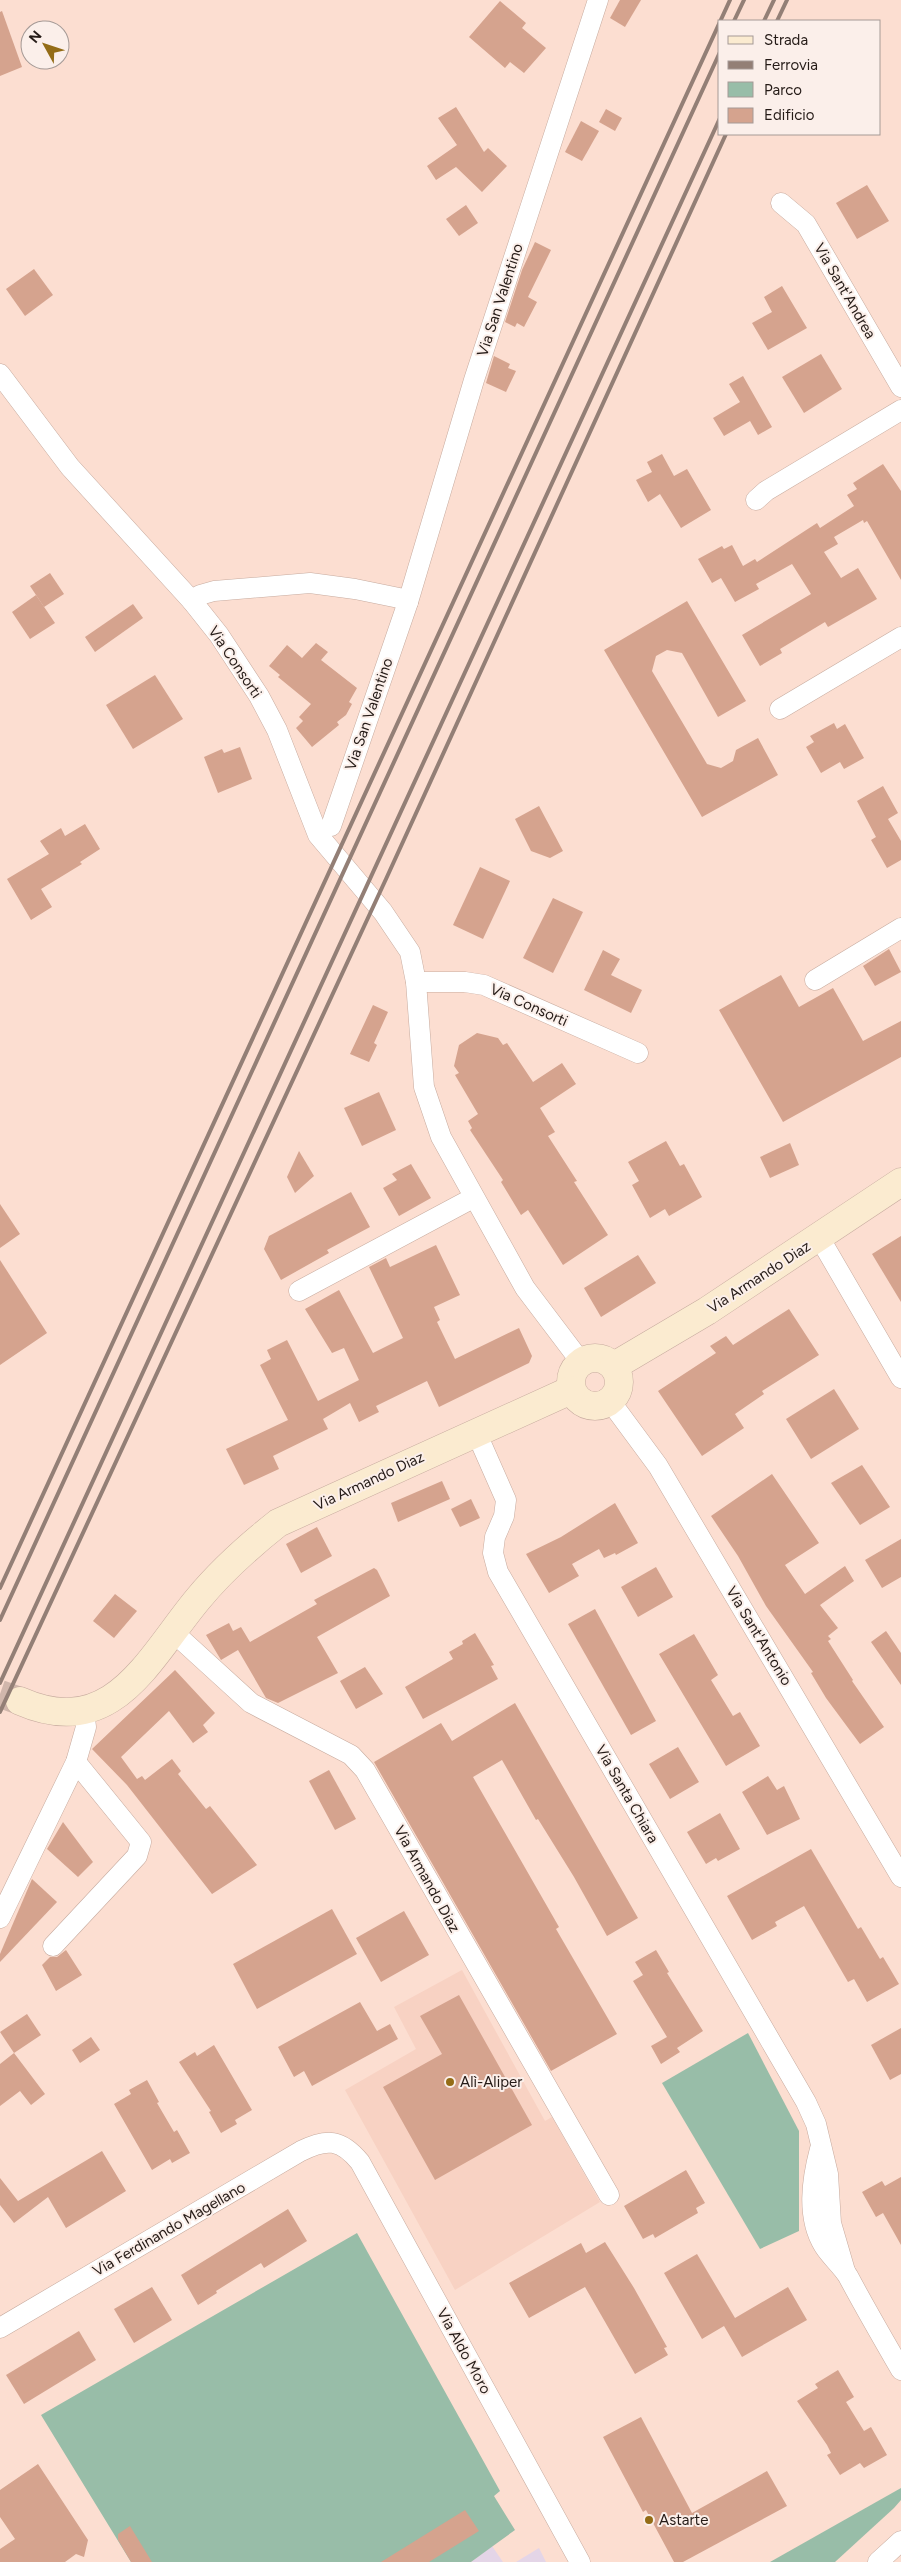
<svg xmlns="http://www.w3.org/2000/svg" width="901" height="2562" font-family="Figtree,sans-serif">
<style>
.built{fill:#f8d2c3}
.education{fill:#e4d5e7}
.green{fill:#98bda8}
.building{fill:#d5a38e}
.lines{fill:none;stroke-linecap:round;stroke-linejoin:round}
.secondary-tunnel{stroke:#d1b7ac;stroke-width:28;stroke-dasharray:28 14;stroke-linecap:butt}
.street-casing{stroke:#c7ab9f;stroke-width:21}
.secondary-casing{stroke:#c7ab9f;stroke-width:29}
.street{stroke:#fff;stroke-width:20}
.secondary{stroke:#fbebd0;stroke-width:28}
.rail{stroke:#937f76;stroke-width:4}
.poi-dot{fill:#946c16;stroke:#fbefea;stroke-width:2}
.labels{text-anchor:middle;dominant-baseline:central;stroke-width:4;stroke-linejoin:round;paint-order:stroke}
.street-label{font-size:15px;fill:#251b17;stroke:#fbefea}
.poi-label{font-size:15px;fill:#251b17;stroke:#fbefea;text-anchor:start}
</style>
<rect width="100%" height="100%" fill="#fcded1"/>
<polygon class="built" points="462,1970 545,2121 552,2117 600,2202 455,2290 345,2090 416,2049 394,2007"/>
<g class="education">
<polygon points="492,2546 503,2562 471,2562"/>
<polygon points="539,2548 546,2562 516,2562"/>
</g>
<g class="green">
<polygon points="748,2033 799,2131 799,2231 760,2249 662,2083"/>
<polygon points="357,2233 500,2491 494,2496 515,2530 471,2562 131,2562 41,2415"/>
<polygon points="901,2488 901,2500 894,2508 835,2562 770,2562"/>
</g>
<g class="building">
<polygon points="620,0 641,0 625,27 610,18"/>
<polygon points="500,1 526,23 522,28 546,48 524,73 510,62 505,68 469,37"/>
<polygon points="2,11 22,67 0,76 0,12"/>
<polygon points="456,107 484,152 488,148 507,166 482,192 456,167 436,180 427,166 457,145 438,118"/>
<polygon points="606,109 622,118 615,131 599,122"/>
<polygon points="581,121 599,131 582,161 565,152"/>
<polygon points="867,185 889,221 857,239 836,203"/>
<polygon points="466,205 478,223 459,236 446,219"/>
<polygon points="535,242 551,250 528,297 537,302 524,327 517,323 515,327 505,322 522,270"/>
<polygon points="34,269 53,295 25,316 6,289"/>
<polygon points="782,286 807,328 768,350 752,323 772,312 764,297"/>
<polygon points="821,354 842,389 804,413 782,377"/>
<polygon points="494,356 510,364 508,368 516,371 506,392 486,383"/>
<polygon points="743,376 772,427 758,435 750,421 724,436 713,418 740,402 729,384"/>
<polygon points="662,454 674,476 687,469 711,510 681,528 660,494 648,502 636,480 652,472 647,462"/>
<polygon points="883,464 901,491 901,580 867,521 864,523 863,520 834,537 838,544 824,552 841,578 858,568 877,599 828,627 825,622 780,649 782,653 760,666 742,635 811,594 792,564 756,584 759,589 735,602 721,578 712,583 698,559 722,546 724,549 732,545 743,566 755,559 757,562 817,523 820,528 854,506 847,495 857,489 853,483"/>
<polygon points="50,573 64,594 44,607 30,586"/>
<polygon points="36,595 55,623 30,639 12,612"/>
<polygon points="687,601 746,701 718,717 682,653 667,650 656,656 652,671 707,764 721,768 733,761 736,750 758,738 778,775 702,817 604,650"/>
<polygon points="133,604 143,618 95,652 85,637"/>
<polygon points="316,643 328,652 321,660 357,688 349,702 352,704 346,715 337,722 339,725 312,747 296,728 303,721 299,717 311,704 278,677 280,675 269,666 287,645 302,658"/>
<polygon points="155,675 183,719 133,749 106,705"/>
<polygon points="834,723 837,729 845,724 864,758 844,769 840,762 821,773 806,747 814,742 810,736"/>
<polygon points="240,747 252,779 218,793 204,757 222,749 224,753"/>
<polygon points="883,786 898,813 888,819 901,841 901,860 887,868 871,840 876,837 857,801"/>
<polygon points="539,806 563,851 550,858 531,851 515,819"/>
<polygon points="85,824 100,849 80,862 82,864 41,889 52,907 31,920 7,879 49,854 40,841 61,828 65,836"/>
<polygon points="480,867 510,881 483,939 453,925"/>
<polygon points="553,898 583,912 553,973 523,958"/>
<polygon points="889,949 901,972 875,986 863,966"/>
<polygon points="603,950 620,959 611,975 642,990 631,1013 584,990"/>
<polygon points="781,975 799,1007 833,988 863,1041 901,1021 901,1057 783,1122 719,1010"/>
<polygon points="373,1005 388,1012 374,1043 377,1045 369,1062 350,1054"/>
<polygon points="477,1033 498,1038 503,1045 507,1043 533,1082 562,1063 576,1084 540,1108 555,1132 548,1136 577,1181 574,1182 608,1235 563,1265 528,1210 521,1215 501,1182 503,1180 470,1130 472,1128 468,1121 478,1114 455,1075 459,1073 454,1066 459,1045"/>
<polygon points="379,1092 396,1130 362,1146 344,1108"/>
<polygon points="666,1141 680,1166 684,1164 702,1197 669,1216 665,1209 650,1218 632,1185 639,1181 628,1162"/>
<polygon points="790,1143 799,1165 770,1178 760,1157"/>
<polygon points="299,1151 314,1176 295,1193 287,1177"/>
<polygon points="411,1164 431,1198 399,1216 383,1188 397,1180 392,1174"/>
<polygon points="351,1192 370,1227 327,1250 329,1253 281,1280 264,1249 269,1236"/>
<polygon points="0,1204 20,1234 0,1248"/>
<polygon points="901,1236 901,1302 872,1254"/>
<polygon points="436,1245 460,1295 434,1307 440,1320 437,1322 455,1359 519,1328 532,1356 529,1363 439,1407 427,1381 376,1406 379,1412 359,1422 350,1403 323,1419 328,1429 273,1456 279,1469 244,1485 226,1449 288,1420 260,1365 271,1359 267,1350 287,1340 318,1401 359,1380 344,1348 332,1353 305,1309 339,1290 373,1353 403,1338 369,1267 386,1258 390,1267"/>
<polygon points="638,1255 656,1283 601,1317 584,1288"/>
<polygon points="0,1260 47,1333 0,1365"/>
<polygon points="789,1309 819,1355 762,1391 764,1394 735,1414 744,1428 702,1456 658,1391 716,1353 710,1346 726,1336 733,1345"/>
<polygon points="834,1389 859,1429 811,1459 786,1419"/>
<polygon points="862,1465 890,1507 860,1525 831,1483"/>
<polygon points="772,1474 819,1543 785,1565 805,1594 845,1566 854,1581 820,1605 838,1628 828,1636 831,1639 828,1641 853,1680 852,1681 884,1727 860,1744 826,1698 811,1673 813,1672 766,1606 738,1556 711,1516"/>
<polygon points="442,1481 450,1499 398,1522 391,1503"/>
<polygon points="471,1499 480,1518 460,1527 451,1509"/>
<polygon points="615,1503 638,1543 616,1555 615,1553 604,1558 599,1549 572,1564 579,1576 549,1593 526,1554 561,1537"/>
<polygon points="317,1527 332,1556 301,1573 286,1544"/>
<polygon points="901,1539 901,1577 882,1588 865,1560"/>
<polygon points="656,1567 673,1597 638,1617 621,1587"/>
<polygon points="374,1568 377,1570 390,1596 317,1637 338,1673 278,1703 266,1698 238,1650 221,1660 206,1635 229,1623 233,1631 241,1627 250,1642 317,1604 314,1600"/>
<polygon points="115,1594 137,1611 114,1638 93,1621"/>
<polygon points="595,1609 656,1721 631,1735 568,1624"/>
<polygon points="886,1631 901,1653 901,1685 871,1642"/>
<polygon points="475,1633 494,1665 491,1666 498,1679 423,1719 405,1687 453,1659 449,1652 463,1644 462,1641"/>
<polygon points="694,1634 718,1675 711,1680 733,1716 740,1712 760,1746 726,1766 659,1654"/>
<polygon points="365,1667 383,1694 356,1709 340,1681"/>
<polygon points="175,1670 215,1713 203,1725 208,1732 193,1743 169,1711 121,1757 137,1779 142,1776 145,1780 172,1759 181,1771 178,1774 206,1809 210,1806 257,1865 212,1894 127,1785 92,1749"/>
<polygon points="515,1703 638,1918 607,1936 574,1877 538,1819 536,1820 502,1760 473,1777 559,1927 556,1929 617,2034 551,2071 374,1762 441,1723 452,1741"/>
<polygon points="678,1747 699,1782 670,1799 649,1764"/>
<polygon points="329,1770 356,1819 335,1830 309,1781"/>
<polygon points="768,1776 777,1790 784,1786 800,1819 767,1835 742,1792"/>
<polygon points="720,1813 740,1849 718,1861 716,1858 706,1864 687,1832"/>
<polygon points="63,1822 93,1862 78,1877 47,1849"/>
<polygon points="811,1849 858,1929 861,1927 880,1959 883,1957 899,1984 867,2002 854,1979 848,1982 804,1906 775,1922 777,1926 752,1940 727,1896"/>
<polygon points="32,1879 57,1902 0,1962 0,1954"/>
<polygon points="332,1909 357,1954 257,2009 233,1964"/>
<polygon points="404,1911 429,1955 381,1982 356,1938"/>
<polygon points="66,1950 82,1975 56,1991 42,1965 50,1957 57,1957"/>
<polygon points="656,1950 669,1972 667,1973 703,2031 677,2048 680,2052 661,2064 651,2046 667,2037 633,1981 643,1975 635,1962"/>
<polygon points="459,1995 532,2125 435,2180 383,2087 442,2054 420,2016"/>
<polygon points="360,2002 377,2031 390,2024 398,2039 312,2086 304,2071 294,2077 278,2047"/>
<polygon points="27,2014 41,2035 14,2053 0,2032"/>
<polygon points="901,2028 901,2074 890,2080 871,2045"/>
<polygon points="91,2037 100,2050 80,2063 72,2050"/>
<polygon points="214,2045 252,2110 235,2120 237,2124 221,2133 209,2112 211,2111 179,2062 195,2052 197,2056"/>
<polygon points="14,2053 45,2094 31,2105 20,2091 0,2106 0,2064"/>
<polygon points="147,2080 159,2102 157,2103 174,2132 177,2130 190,2153 172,2163 170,2159 152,2170 114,2104 131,2094 129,2090"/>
<polygon points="102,2151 126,2191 66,2228 48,2197 14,2223 0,2205 0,2178 18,2201"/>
<polygon points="686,2170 705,2203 696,2208 698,2213 655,2238 653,2234 643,2239 624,2206"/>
<polygon points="901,2177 901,2245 883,2213 876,2217 862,2192 882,2181 885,2186"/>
<polygon points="288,2209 307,2241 264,2268 261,2263 216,2291 217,2293 198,2305 181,2275"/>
<polygon points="605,2242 634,2288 667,2347 664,2348 668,2355 635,2374 585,2287 529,2318 509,2283 581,2243 586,2253"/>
<polygon points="697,2254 735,2318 788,2287 807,2320 742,2357 724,2326 702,2339 664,2273"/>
<polygon points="152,2287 172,2320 134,2343 114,2309"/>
<polygon points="79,2331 96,2360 24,2404 6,2375"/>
<polygon points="838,2370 854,2397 846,2402 864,2431 871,2427 887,2455 864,2468 860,2463 840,2475 827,2455 831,2453 827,2445 797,2401 818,2388 815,2384"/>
<polygon points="641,2417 692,2513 767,2471 787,2506 683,2562 674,2562 646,2510 643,2512 603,2437"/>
<polygon points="38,2464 88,2540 84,2557 76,2554 65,2562 0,2562 0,2549 15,2539 0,2517 0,2490"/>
<polygon points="465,2510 479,2531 429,2562 381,2562"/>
<polygon points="130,2526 152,2562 131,2562 118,2540 118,2534"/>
</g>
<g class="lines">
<polyline class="secondary-tunnel" points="0,1694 20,1701"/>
<defs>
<g id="street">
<polyline points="781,203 806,224 901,387"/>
<polyline points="0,374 70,467 192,601 219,635 259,696 277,730 318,835 383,912 410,952 416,982 424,1087 441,1137 525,1288 581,1362"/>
<polyline points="756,500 766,491 901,410"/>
<polyline points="192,601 200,595 214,591 310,583 355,589 399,598 408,602"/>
<polyline points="780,709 901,637"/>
<polyline points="331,826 408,602 474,380 598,0"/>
<polyline points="815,980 901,928"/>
<polyline points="416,982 465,982 484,985 638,1053"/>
<polyline points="819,1237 901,1378"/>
<polyline points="299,1291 473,1198"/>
<polyline points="610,1401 658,1466 901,1877"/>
<polyline points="476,1432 506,1500 504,1516 495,1537 493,1553 498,1572 806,2102 816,2124 828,2174 831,2223 845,2271"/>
<polyline points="172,1631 251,1703 351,1755 365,1770 609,2195"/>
<polyline points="0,1918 76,1762 86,1727 84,1711"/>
<polyline points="53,1946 137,1856 141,1842 76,1762"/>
<path d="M820,2149C812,2179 806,2217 824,2246C831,2257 841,2265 848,2276C865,2308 883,2339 901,2370"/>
<path d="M0,2328L301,2151C327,2138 341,2139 360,2162L580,2562"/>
<polyline points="878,2562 901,2541"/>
</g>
<g id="secondary">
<circle cx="595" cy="1382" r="24"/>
<polyline points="614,1366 707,1311 901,1182"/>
<path d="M20,1701C113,1742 148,1659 198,1599C221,1571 249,1546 278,1523L571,1390"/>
</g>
</defs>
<use href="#street" class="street-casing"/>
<use href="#secondary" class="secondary-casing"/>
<use href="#street" class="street"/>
<use href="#secondary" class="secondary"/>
<g class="rail">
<polyline points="734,21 744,0"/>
<polyline points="764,21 774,0"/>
<polyline points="777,21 787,0"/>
<polyline points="0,1588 730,0"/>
<polyline points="0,1620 720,52"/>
<polyline points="0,1683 720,118"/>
<polyline points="0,1712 386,879 726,134"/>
</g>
</g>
<g class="poi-dot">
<circle cx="450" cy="2082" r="5"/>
<circle cx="649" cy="2520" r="5"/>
</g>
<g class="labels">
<g class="street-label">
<text transform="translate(845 291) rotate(60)">Via Sant'Andrea</text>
<text transform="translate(500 300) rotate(-72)">Via San Valentino</text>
<text transform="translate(235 662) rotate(56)">Via Consorti</text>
<text transform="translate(369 714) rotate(-71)">Via San Valentino</text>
<text transform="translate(529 1005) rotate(24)">Via Consorti</text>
<text transform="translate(759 1277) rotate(-33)">Via Armando Diaz</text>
<text transform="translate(369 1481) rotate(-25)">Via Armando Diaz</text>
<text transform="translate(759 1636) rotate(59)">Via Sant'Antonio</text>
<text transform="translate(627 1794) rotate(60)">Via Santa Chiara</text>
<text transform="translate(427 1879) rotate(61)">Via Armando Diaz</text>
<text transform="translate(169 2229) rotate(-30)">Via Ferdinando Magellano</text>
<text transform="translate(464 2351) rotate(61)">Via Aldo Moro</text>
</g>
<g class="poi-label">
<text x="460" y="2082">Alì-Aliper</text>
<text x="659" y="2520">Astarte</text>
</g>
</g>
<rect x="718" y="20" width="162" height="115" fill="#fbefea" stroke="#a59a96"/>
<rect x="728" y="36" width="25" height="8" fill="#fbebd0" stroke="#a59a96"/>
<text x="764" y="45" font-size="15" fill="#251b17">Strada</text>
<rect x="728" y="61" width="25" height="8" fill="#937f76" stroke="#a59a96"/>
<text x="764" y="70" font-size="15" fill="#251b17">Ferrovia</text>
<rect x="728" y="82" width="25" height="15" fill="#98bda8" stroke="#a59a96"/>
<text x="764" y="95" font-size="15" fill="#251b17">Parco</text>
<rect x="728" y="108" width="25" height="15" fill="#d5a38e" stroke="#a59a96"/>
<text x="764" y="120" font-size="15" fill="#251b17">Edificio</text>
<g transform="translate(45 45) rotate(310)"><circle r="24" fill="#fbefea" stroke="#a59a96"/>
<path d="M0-4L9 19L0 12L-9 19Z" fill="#946c16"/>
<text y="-8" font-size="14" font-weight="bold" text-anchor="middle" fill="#251b17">N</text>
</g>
</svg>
